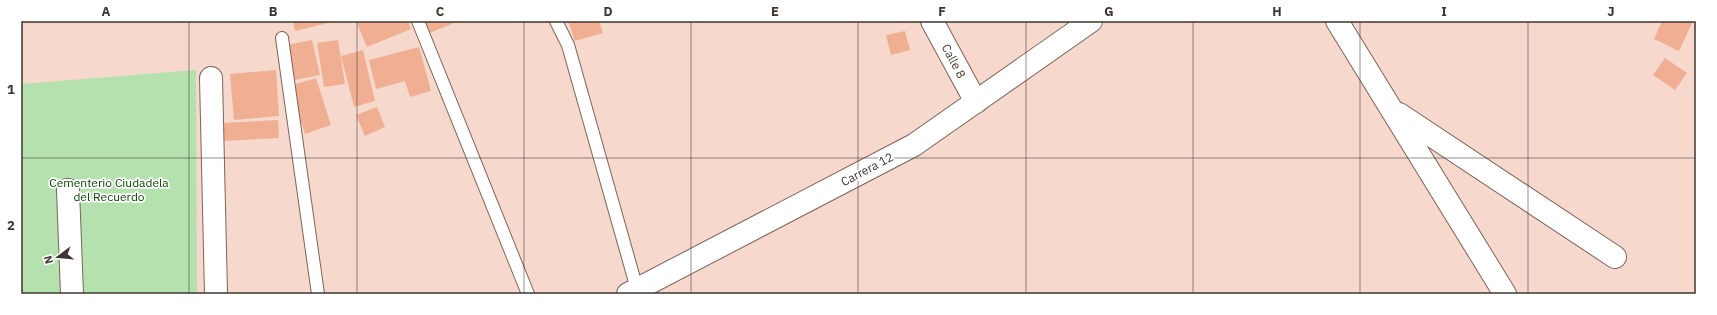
<svg xmlns="http://www.w3.org/2000/svg" width="1717" height="315" font-family="'IBM Plex Sans',sans-serif">
<style>
.green{fill:#b4e1ad}
.building{fill:#f0af92}
.lines{fill:none;stroke-linecap:round;stroke-linejoin:round}
.service-casing{stroke:#7d6459;stroke-width:14}
.minor-casing{stroke:#7d6459;stroke-width:24}
.secondary-casing{stroke:#7d6459;stroke-width:24}
.service{stroke:#fff;stroke-width:12}
.minor{stroke:#fff;stroke-width:22}
.secondary{stroke:#fff;stroke-width:22}
.grid{fill:none;stroke:#3f342f;stroke-width:1;stroke-opacity:0.55}
.labels{text-anchor:middle;dominant-baseline:central;stroke-width:3.5;stroke-linejoin:round;paint-order:stroke}
.street-label{font-size:12px;fill:#3f342f;stroke:#fff}
.park-label{font-size:12px;fill:#084800;stroke:#fff}
.neatline{fill:none;stroke:#3f342f;stroke-width:1.5}
.grid-label{font-size:13px;text-anchor:middle;font-weight:bold;fill:#3f342f}
</style>
<rect width="100%" height="100%" fill="#f6d9cc"/>
<polygon class="green" points="196,70 197,294 21,294 21,84"/>
<g class="building">
<polygon points="293,21 332,21 332,22 295,31"/>
<polygon points="356,21 408,21 411,29 367,47"/>
<polygon points="422,21 459,21 427,34"/>
<polygon points="568,21 599,21 603,33 575,41"/>
<polygon points="1662,21 1693,21 1679,51 1654,39"/>
<polygon points="905,31 910,50 891,55 886,35"/>
<polygon points="312,40 320,75 295,80 287,45"/>
<polygon points="338,40 345,84 324,87 317,43"/>
<polygon points="419,47 431,91 410,97 405,81 376,89 369,60"/>
<polygon points="363,50 375,101 354,107 341,56"/>
<polygon points="1665,58 1687,73 1675,90 1653,75"/>
<polygon points="276,70 279,116 234,120 230,74"/>
<polygon points="316,78 331,125 305,134 289,86"/>
<polygon points="377,107 385,127 365,136 356,115"/>
<polygon points="278,120 279,138 224,141 223,123"/>
</g>
<g class="lines">
<defs>
<g id="service">
<polyline points="418,21 528,294"/>
<polyline points="556,21 568,45 637,289"/>
<polyline points="282,38 318,294"/>
</g>
<g id="minor">
<polyline points="932,21 976,102"/>
<polyline points="1337,21 1505,294"/>
<polyline points="211,78 216,294"/>
<polyline points="1399,114 1615,257"/>
<polyline points="68,190 72,294"/>
</g>
<polyline id="secondary" points="628,294 914,145 1091,21"/>
</defs>
<use href="#service" class="service-casing"/>
<use href="#minor" class="minor-casing"/>
<use href="#secondary" class="secondary-casing"/>
<use href="#service" class="service"/>
<use href="#minor" class="minor"/>
<use href="#secondary" class="secondary"/>
</g>
<path class="grid" d="M189,21V294M357,21V294M524,21V294M691,21V294M858,21V294M1026,21V294M1193,21V294M1360,21V294M1528,21V294M21,158H1696"/>
<g class="labels">
<g class="street-label">
<text transform="translate(954 61) rotate(62)">Calle 8</text>
<text transform="translate(867 169) rotate(-28)">Carrera 12</text>
</g>
<g class="park-label">
<text x="109" y="182">Cementerio Ciudadela<tspan x="109" dy="14">del Recuerdo</tspan></text>
</g>
</g>
<rect width="1717" height="315" fill="none" stroke="#ffffff" stroke-width="44"/>
<g transform="translate(58 257) rotate(254)" stroke="#ffffff" stroke-width="3" paint-order="stroke">
<path d="M0-3L7 15L0 10L-7 15Z" fill="#3f342f"/>
<text y="-6" font-size="11" font-weight="bold" text-anchor="middle" fill="#3f342f">N</text>
</g>
<rect x="22" y="22" width="1673" height="271" class="neatline"/>
<g class="grid-label">
<text x="106" y="16">A</text>
<text x="273" y="16">B</text>
<text x="440" y="16">C</text>
<text x="608" y="16">D</text>
<text x="775" y="16">E</text>
<text x="942" y="16">F</text>
<text x="1109" y="16">G</text>
<text x="1277" y="16">H</text>
<text x="1444" y="16">I</text>
<text x="1611" y="16">J</text>
<text x="11" y="94">1</text>
<text x="11" y="230">2</text>
</g>
</svg>
